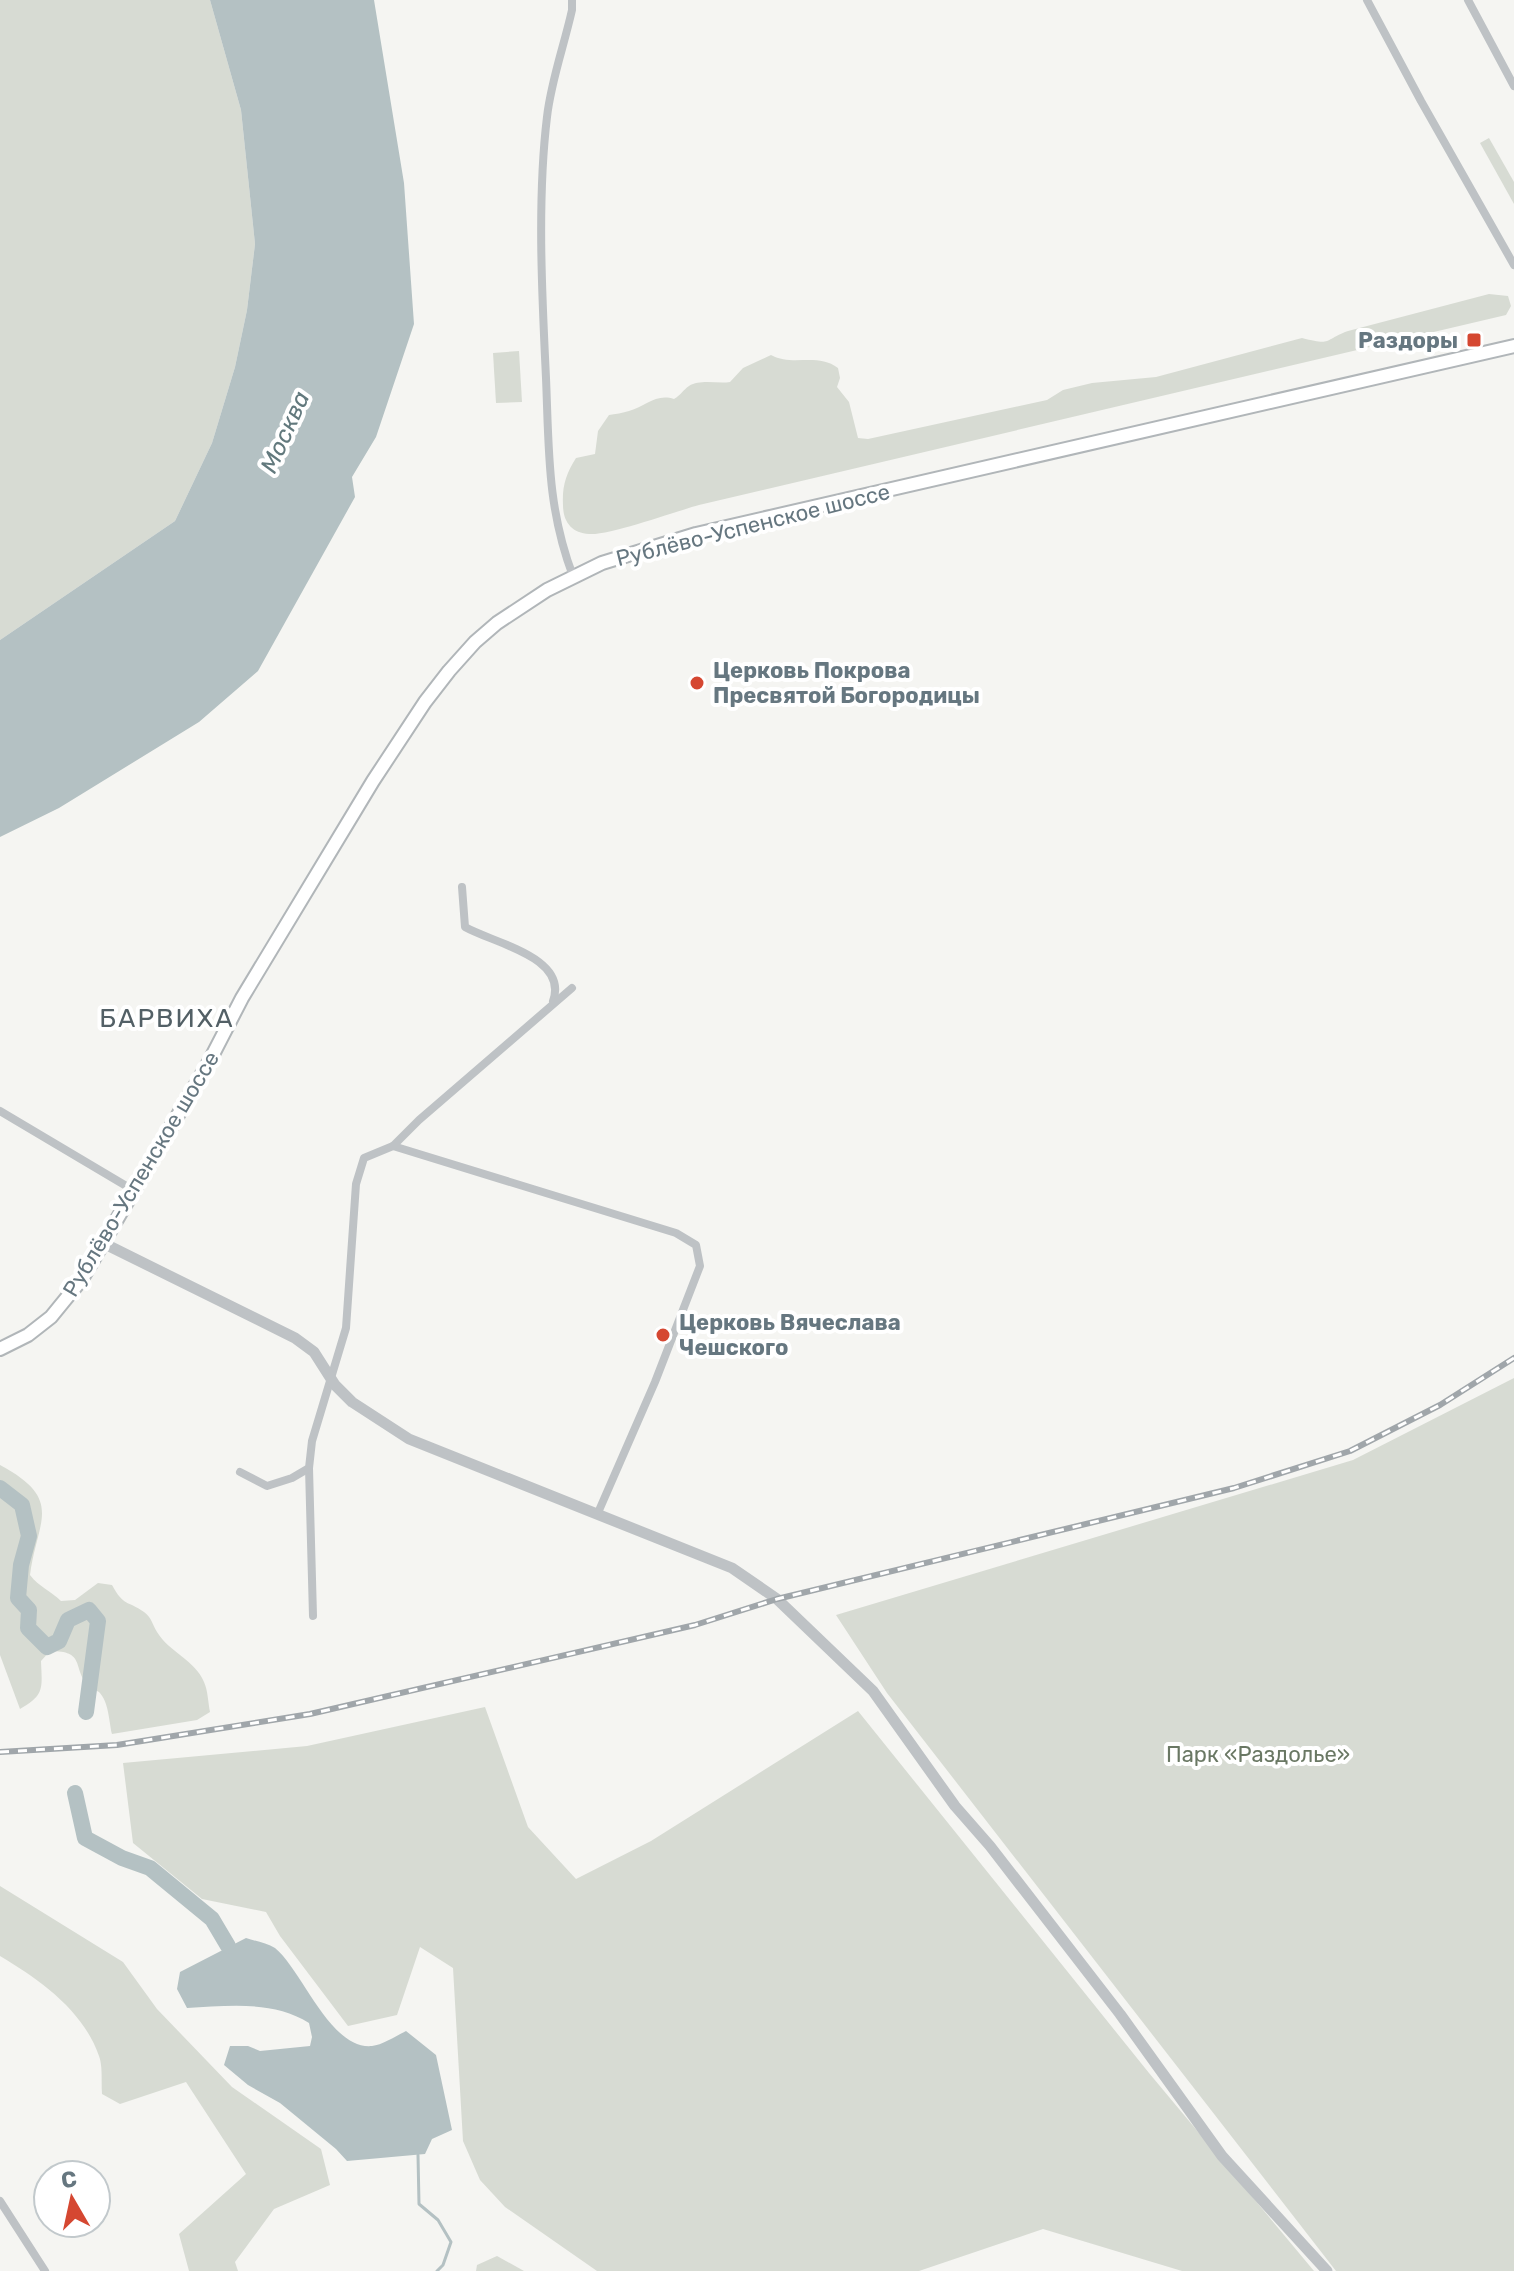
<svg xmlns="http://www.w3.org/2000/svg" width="1514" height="2271" font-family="Rubik,sans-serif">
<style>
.green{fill:#d7dbd3}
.water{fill:#b4c1c3}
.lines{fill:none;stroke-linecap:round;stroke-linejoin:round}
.stream{stroke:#b4c1c3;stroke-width:3}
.river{stroke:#b4c1c3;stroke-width:16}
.secondary-casing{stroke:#b1b6b9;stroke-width:16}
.minor{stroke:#bec2c5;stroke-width:8}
.tertiary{stroke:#bec2c5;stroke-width:11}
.secondary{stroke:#fff;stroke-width:12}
.rail-casing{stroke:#a0a6aa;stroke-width:6}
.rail{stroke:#fff;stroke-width:3;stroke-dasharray:9;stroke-linecap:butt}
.poi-dot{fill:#d54731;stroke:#fff;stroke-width:3}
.labels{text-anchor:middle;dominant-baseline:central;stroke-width:8;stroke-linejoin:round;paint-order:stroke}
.poi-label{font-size:22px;font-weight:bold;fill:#667780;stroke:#fff;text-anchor:start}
.street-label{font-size:22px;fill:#667780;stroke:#fff}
.park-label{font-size:22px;fill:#6a7864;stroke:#fff}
.water-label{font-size:24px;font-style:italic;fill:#62797d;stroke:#fff}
.quarter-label{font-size:26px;letter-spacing:2px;fill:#536066;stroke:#fff}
</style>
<rect width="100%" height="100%" fill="#f5f5f2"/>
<g class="green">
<polygon points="0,0 210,0 241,110 255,244 247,310 235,367 212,443 175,521 0,640"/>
<polygon points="1489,138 1514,182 1514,204 1480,143"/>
<path d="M1489,294L1508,296L1511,306L1506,315L699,505C677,511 608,536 589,534C572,533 563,522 563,505C562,486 566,474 576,458L595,454L598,431L609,415C615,414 623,413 629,411C646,406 656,393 674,399C681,395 683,390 689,386C700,379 718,384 730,382L743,368L771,355C793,367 817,352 838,368L840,378L837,387L849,402L858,438L868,439L1047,400L1063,390L1092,383L1156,377L1302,338C1333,346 1323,340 1348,331Z"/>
<polygon points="519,351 522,402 496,403 493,353"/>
<polygon points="1514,1378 1514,2271 1336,2271 887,1693 836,1615 1353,1460"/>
<path d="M0,1465C65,1500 37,1520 30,1575C39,1587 51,1591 61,1601L75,1600L98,1583L112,1585C124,1607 127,1600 144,1612C152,1618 152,1624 157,1632C169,1652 195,1660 204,1682C208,1691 208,1702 210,1712L197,1720L112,1734C109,1722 109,1702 99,1692C97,1691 90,1687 88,1686C72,1667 86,1651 50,1651L41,1661C42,1688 45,1695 20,1709L0,1655Z"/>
<polygon points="485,1707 528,1827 576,1879 651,1841 858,1711 1149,2073 1314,2271 1182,2271 1043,2229 919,2271 597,2271 505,2207 480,2180 463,2141 453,1968 420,1947 397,2015 348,2026 280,1936 266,1912 202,1899 133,1843 123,1763 307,1746"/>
<path d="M0,1886L123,1962L157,2009L232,2087L321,2149L330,2185L274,2209L235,2262L238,2271H189L179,2234L246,2174L186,2082L120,2104L102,2094C101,2082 103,2067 99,2056C83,2010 40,1980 0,1956Z"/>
<polygon points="497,2256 524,2271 476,2271 477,2265"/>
</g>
<g class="water">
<polygon points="210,0 374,0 404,183 414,324 376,437 352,477 355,497 258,671 199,722 59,808 0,837 0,640 175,521 212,443 235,367 247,310 255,244 241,110"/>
<path d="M246,1938C255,1941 267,1943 275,1948C303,1971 330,2050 372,2046C382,2045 396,2036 406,2031L436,2055L452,2130L432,2139L425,2154L347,2161L336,2149L280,2103L248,2085L224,2065L230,2046H248L260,2051L310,2046L312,2037L309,2023C273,2000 227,2006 187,2008L177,1989L180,1972Z"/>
</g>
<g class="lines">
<polyline class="stream" points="418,2155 419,2204 438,2220 451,2242 443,2265 437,2271"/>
<g class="river">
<polyline points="0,1488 22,1505 29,1536 21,1565 18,1598 29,1610 28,1628 47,1647 59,1641 68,1620 89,1610 98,1621 86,1712"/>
<polyline points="75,1793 85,1838 122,1858 150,1868 212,1919 228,1946"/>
</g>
<defs>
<polyline id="secondary" points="0,1349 28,1335 51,1317 82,1279 209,1062 242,998 373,781 425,702 449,671 475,642 497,623 547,590 602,563 696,534 1514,346"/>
</defs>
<use href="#secondary" class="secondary-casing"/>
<g class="minor">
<path d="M572,0V10C564,46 551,81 547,117C537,200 542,295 546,378C549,449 547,508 573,576"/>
<polyline points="1367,0 1421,101 1514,265"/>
<polyline points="1468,0 1514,86"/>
<path d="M462,887L465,927C493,943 569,957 553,1001"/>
<polyline points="0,1111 133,1190"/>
<polyline points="393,1146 676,1233 696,1245 700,1266 655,1382 597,1515"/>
<polyline points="309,1468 313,1616"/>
<polyline points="240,1472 267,1486 292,1478 309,1468 312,1441 346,1328 356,1184 364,1158 393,1146 419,1120 572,988"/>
<polyline points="0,2201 45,2271"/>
</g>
<polyline class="tertiary" points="103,1243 295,1338 314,1352 335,1385 352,1402 409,1439 732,1568 777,1599 873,1691 955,1806 990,1846 1120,2014 1222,2156 1327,2271"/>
<use href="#secondary" class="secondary"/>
<defs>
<polyline id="rail" points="0,1752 117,1745 310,1714 695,1625 777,1599 1234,1488 1350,1451 1440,1405 1514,1358"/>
</defs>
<use href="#rail" class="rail-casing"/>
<use href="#rail" class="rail"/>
</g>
<g class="poi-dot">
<rect x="1466" y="332" width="16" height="16" rx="4"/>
<circle cx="697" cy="683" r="8"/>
<circle cx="663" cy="1335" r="8"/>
</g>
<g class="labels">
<g class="poi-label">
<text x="1458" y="340" text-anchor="end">Раздоры</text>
<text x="713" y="670">Церковь Покрова<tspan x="713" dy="25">Пресвятой Богородицы</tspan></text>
<text x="679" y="1322">Церковь Вячеслава<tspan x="679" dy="25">Чешского</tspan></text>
</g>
<g class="street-label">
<text transform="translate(753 525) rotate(-14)">Рублёво-Успенское шоссе</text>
<text transform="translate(141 1174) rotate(-59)">Рублёво-Успенское шоссе</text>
</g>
<g class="park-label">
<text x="1258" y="1754">Парк «Раздолье»</text>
</g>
<g class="water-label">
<text transform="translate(285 432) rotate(-66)">Москва</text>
</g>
<g class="quarter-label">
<text x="167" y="1018">БАРВИХА</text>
</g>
</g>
<g transform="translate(72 2199) rotate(351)"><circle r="38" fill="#ffffff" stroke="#c2c9cc" stroke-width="2"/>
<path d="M0-6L14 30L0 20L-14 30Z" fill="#d54731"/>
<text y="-12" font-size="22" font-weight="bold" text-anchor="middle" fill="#667780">С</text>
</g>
</svg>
